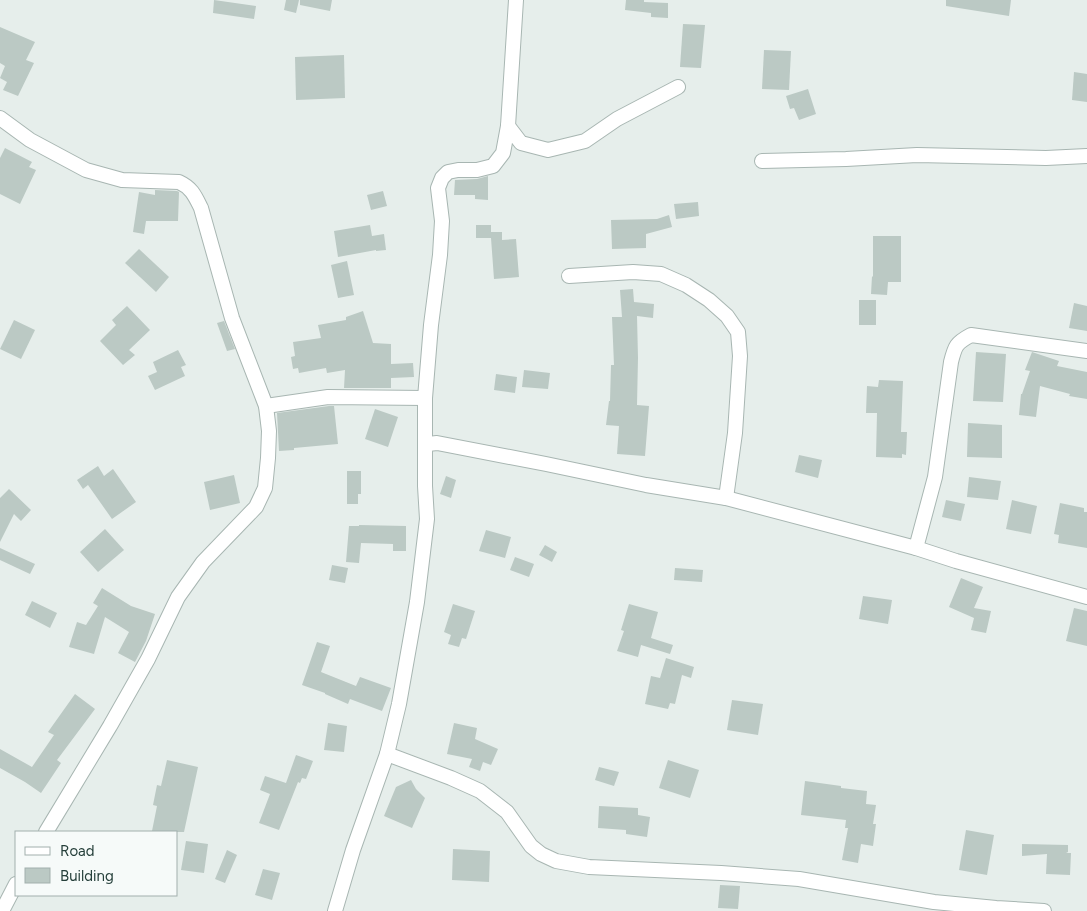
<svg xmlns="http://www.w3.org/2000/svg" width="1087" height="911" font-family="Figtree,sans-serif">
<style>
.building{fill:#bbc9c4}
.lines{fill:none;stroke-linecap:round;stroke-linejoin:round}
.minor-casing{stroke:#a8b6b2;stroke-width:16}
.minor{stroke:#fff;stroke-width:14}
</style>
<rect width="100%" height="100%" fill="#e6eeeb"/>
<g class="building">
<polygon points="214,0 256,6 254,19 213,13"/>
<polygon points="286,0 299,0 296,13 284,10"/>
<polygon points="300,0 332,0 330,11 300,5"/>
<polygon points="626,0 644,0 644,2 668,3 668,18 651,17 651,13 625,10"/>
<polygon points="946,0 1011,0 1009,16 946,6"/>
<polygon points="683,24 705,25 701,68 680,67"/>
<polygon points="0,27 35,42 26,60 34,63 18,96 3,90 7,82 0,78 5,66 0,63"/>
<polygon points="764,50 791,51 789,90 762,89"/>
<polygon points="344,55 345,98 296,100 295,57"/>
<polygon points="1074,72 1087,74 1087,102 1072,100"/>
<polygon points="808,89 816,114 799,120 794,108 790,109 786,96"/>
<polygon points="5,148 32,162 29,167 36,170 20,204 0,194 0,158"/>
<polygon points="488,176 488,200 475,199 475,195 454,195 455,180 477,179"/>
<polygon points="155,190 177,191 179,192 178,221 146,221 144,234 133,232 139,192 155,195"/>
<polygon points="383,191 387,206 371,210 367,195"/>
<polygon points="698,202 699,216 676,219 674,204"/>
<polygon points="669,215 672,227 646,234 646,248 612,249 611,220 657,219"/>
<polygon points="370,225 372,236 384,234 386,250 376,251 376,250 338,257 334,231"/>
<polygon points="476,225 491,225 491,232 502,232 502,240 516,239 519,277 494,279 491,238 476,238"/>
<polygon points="873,236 901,236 901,282 888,282 887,295 871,294 872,276 873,277"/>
<polygon points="139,249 169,277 156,292 125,263"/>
<polygon points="347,261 354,295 338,298 331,265"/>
<polygon points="633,289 634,302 654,304 653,318 637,316 638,358 637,405 649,406 645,456 617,454 619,426 606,425 609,401 610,401 611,365 614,365 612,317 622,317 620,290"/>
<rect x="859" y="300" width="17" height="25"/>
<polygon points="1074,303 1087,306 1087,331 1069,328"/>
<polygon points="127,306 150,330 129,350 135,355 123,365 100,341 116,325 112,320"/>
<polygon points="363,311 373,343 391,344 391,364 413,363 414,377 391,378 391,388 344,388 345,370 327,373 326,368 299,373 298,368 293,369 291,357 295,356 293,342 321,338 318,325 346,320 346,317"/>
<polygon points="14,320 35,330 21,359 0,349"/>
<polygon points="224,321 235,349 227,351 217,323"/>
<polygon points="178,350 186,365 181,367 185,376 155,390 148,376 157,372 153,362"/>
<polygon points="976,352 1006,354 1003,402 973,401"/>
<polygon points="1032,352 1059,361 1057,366 1087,372 1087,399 1069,396 1070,394 1040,386 1036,417 1019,415 1021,394 1022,394 1030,371 1025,370"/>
<polygon points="524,370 550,373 548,389 522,387"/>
<polygon points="496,374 517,377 515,393 494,390"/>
<polygon points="879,380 903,381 901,432 907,432 906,455 902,454 902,458 876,457 877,413 866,413 867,386 878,387"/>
<polygon points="329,406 334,406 338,444 294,448 294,450 279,451 277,413"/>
<polygon points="375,409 398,417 388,447 365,439"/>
<polygon points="968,423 1002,425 1002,458 967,457"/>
<polygon points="799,455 822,460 818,478 795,472"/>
<polygon points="98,466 104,476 113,469 136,502 112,519 88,485 83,489 77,480"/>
<polygon points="347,471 361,471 361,494 358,494 358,504 347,504"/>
<polygon points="234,475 240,503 210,510 204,482"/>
<polygon points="446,476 456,480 451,498 440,494"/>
<polygon points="969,477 1001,481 998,500 967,497"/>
<polygon points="9,489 31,510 21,521 14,514 0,542 0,498"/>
<polygon points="946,500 965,504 961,521 942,517"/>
<polygon points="1012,500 1037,506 1031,534 1006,529"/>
<polygon points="1060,503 1084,508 1084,512 1087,512 1087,548 1058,543 1059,535 1054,534"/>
<polygon points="359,525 406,526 406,551 393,551 393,544 361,543 359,563 346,562 349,526 359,526"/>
<polygon points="105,529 124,550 98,572 80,552"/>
<polygon points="486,530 511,537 505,558 479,551"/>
<polygon points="545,545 557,552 552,562 539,555"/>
<polygon points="0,548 35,564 30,574 0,560"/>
<polygon points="515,557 534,564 529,577 510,570"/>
<polygon points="332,565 348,568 345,583 329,580"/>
<polygon points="675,568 703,570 702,582 674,580"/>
<polygon points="961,578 983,587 974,608 991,611 986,633 971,630 974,618 949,607"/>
<polygon points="102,588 131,606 155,614 146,641 135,662 118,653 129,632 105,617 94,654 69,647 77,622 86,625 98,606 93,603"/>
<polygon points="863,596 892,600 888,624 859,619"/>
<polygon points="32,601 57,613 50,628 25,615"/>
<polygon points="453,604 475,611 466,639 462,638 459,647 448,644 451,635 444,632"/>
<polygon points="629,604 658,612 651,638 673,645 670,654 641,645 638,657 617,651 624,631 621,630"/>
<polygon points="1074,608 1087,611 1087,646 1066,641"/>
<polygon points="317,642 330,646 321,672 356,686 360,677 391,688 382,711 350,699 348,704 325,694 325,693 302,685"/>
<polygon points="666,658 694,667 691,678 682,675 675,704 670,703 668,709 645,704 651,676 660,678"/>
<polygon points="75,694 95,709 57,760 61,763 41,793 25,782 0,768 0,749 32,767 54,735 48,732"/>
<polygon points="732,700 763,704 758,735 727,730"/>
<polygon points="328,723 347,726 344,752 324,750"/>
<polygon points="454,723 477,728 475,739 498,749 491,765 483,762 480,771 469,767 472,759 447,754"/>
<polygon points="296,755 313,761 306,779 302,778 300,783 298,782 279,830 259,823 270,794 260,790 265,776 286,783"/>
<polygon points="167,760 198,767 184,832 159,832 152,831 157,806 153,805 157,785 161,786"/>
<polygon points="668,760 699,770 690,798 659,788"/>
<polygon points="599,767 619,772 614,786 595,780"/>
<polygon points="411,780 416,789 425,798 412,828 384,816 396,787"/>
<polygon points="805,781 841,786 841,788 867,791 866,804 876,805 873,824 876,824 873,846 861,844 858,863 842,860 848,828 845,828 846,820 801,815"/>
<polygon points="599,806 638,808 638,815 650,817 647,837 626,834 626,830 598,828"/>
<polygon points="966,830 994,835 987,875 959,870"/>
<polygon points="186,841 208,844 204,873 181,870"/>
<polygon points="1022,844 1068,845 1068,852 1066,853 1071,853 1070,875 1046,874 1047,854 1022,856"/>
<polygon points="453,849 490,851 489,882 452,880"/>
<polygon points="227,850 237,855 225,883 215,879"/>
<polygon points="263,869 280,873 272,900 255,895"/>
<polygon points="720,885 740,886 738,909 718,908"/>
</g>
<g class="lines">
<defs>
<g id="minor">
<path d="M0,118L30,140L86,170L122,180L179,182C192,188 195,196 201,208L232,318L266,406L269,431L268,458L265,488L256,507L203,562L178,597L148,659L110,726L46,832"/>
<polyline points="508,126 521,143 548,150 585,141 617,119 678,87"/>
<polyline points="762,161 846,159 917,155 1046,158 1087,156"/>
<polyline points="569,276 633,272 661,274 686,285 709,300 727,316 738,332 740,356 735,433 726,498"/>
<polyline points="266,406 328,397 425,398"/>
<polyline points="425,449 425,398 431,325 440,255 442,221 438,188 442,178 448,172 458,170 477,170 493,166 503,153 508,126 516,0"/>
<path d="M916,548L935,477L951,362C955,346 956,343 971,335L1087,351"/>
<polyline points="387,754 451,778 480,791 507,812 531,846 541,854 556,861 589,867 721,873 799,879 934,902 996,908 1044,911"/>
<polyline points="2,911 16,884"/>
<polyline points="335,911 353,850 387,754 399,704 417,602 427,519 425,486 425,449 428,444 437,443 546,464 646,485 726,498 916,548 956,561 1087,597"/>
</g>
</defs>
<use href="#minor" class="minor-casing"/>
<use href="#minor" class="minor"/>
</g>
<rect x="15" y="831" width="162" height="65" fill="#f6faf9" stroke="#a2afad"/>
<rect x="25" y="847" width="25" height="8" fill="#ffffff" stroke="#a2afad"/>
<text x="60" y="856" font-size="15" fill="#253f3a">Road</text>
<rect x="25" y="868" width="25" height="15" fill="#bbc9c4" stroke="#a2afad"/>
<text x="60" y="881" font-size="15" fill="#253f3a">Building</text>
</svg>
